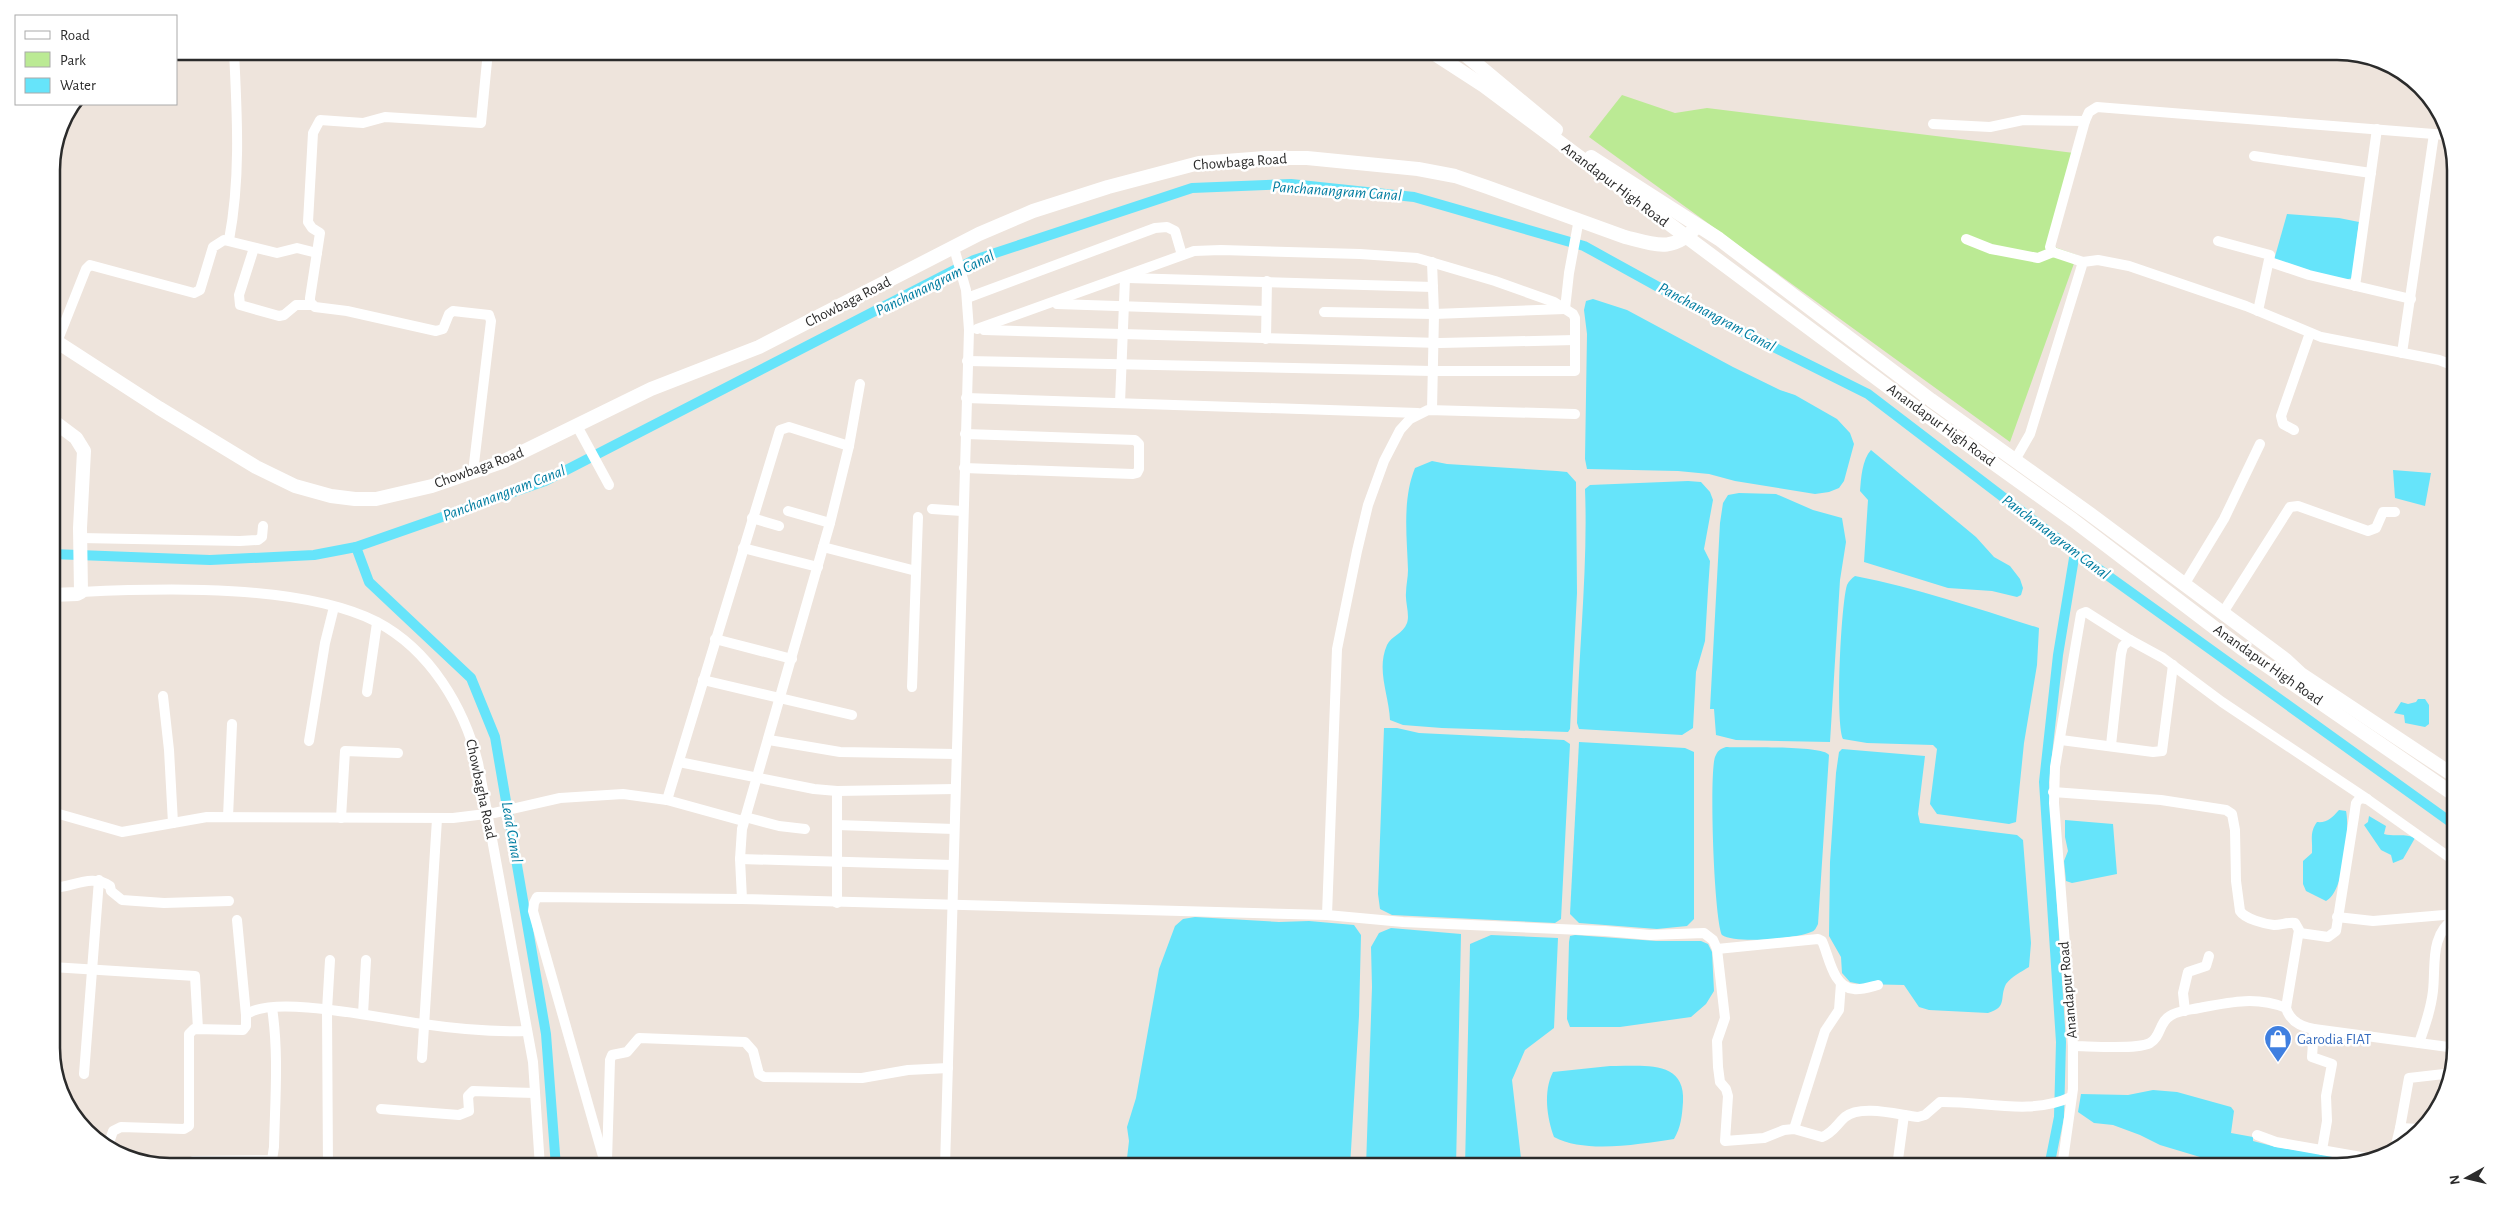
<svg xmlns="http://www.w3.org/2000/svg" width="2507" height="1218" font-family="'Alegreya Sans',sans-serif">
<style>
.green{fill:#bbea94}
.water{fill:#66e4fa}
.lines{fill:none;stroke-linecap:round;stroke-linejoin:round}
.canal{stroke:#66e4fa;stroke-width:10}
.street{stroke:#fff;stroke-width:10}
.secondary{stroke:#fff;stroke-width:14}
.labels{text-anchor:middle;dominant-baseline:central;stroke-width:5;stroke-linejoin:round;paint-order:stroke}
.street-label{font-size:15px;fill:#2b2b2b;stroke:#fff}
.shop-label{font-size:15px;fill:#366cbe;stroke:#fff;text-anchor:start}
.water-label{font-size:16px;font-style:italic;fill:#027da1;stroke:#fff}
.rim{fill:none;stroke:#2b2b2b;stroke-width:2.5}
</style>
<rect width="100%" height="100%" fill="#eee4dc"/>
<polygon class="green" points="1622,95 1675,113 1707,108 2074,153 2049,245 2077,255 2010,442 1589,137"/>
<g class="water">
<polygon points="2287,214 2339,218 2359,222 2352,278 2346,280 2300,269 2274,260"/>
<polygon points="1593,299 1627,310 1733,367 1780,390 1795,395 1837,419 1850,433 1854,444 1844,481 1839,488 1829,492 1815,494 1735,481 1709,474 1678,471 1587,469 1585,459 1587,334 1584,310 1586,301"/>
<path d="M1871,450L1976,537L1994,557L2010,566L2020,579L2023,588L2021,595L2017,597L1992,591L1948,588L1864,562L1868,500L1860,491C1861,478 1862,460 1871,450Z"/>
<path d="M1432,461L1447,464L1557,471L1567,472L1576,482L1577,593L1570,729L1568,732L1442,728L1403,725L1390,720C1389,695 1376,670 1387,645C1391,636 1403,634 1407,623C1410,615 1405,602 1406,593C1406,585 1408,578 1408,570C1407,537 1402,500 1415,468Z"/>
<polygon points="2393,470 2431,473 2425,506 2395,498"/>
<path d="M1688,481L1701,482L1710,492L1713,500L1704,549L1710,561L1708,590L1705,641L1696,672L1693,728L1682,735L1579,729L1577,723C1579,645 1588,567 1585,489L1590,485Z"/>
<polygon points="1739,493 1776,494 1813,510 1842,518 1846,542 1840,580 1830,742 1736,740 1716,735 1714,709 1710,709 1720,523 1723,503 1728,495"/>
<path d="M1855,576C1918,588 1978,609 2039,628L2037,665L2024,743L2016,822L2009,824L1937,814L1930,804L1937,749L1933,745L1867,743L1843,739C1835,722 1841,604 1847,585C1849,581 1851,579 1855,576Z"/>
<polygon points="2418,699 2425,699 2429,705 2429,724 2425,727 2405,723 2404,715 2394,713 2401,702 2408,704 2416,702"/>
<polygon points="1384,728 1397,728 1419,733 1564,740 1570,744 1561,919 1555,923 1392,915 1380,909 1378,894"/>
<polygon points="1579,742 1685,748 1694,752 1694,919 1687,926 1657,929 1579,923 1570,914"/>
<path d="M1726,747C1742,748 1823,745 1829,755L1818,924C1816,928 1815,931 1811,932C1795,939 1735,944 1722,935C1714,917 1709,775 1715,757C1718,750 1720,749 1726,747Z"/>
<path d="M1842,749L1925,756L1918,814L1920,823L2017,835L2023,840L2031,943L2029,967C2021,972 2012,976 2006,984C1999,998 2008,1007 1988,1013L1929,1010L1919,1007L1904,985L1860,984L1850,982L1842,973L1841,957L1829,936L1830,862L1836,773L1839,752Z"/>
<path d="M2339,810L2346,811C2350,829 2344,893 2326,901L2306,891L2303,884V861L2312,853C2313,840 2309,833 2317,822C2327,823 2332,818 2339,810Z"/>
<path d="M2369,816L2386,826L2384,834C2395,837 2405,833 2415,838L2403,859L2393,863L2391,855L2381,850L2364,825L2368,822Z"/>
<polygon points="2065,820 2113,824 2117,874 2072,883 2066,881 2064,861 2068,851 2065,837"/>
<polygon points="1195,917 1279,922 1309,921 1354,925 1361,935 1359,1016 1350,1167 1126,1167 1129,1141 1127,1127 1136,1098 1159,969 1175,926 1183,919"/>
<polygon points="1391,928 1461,934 1456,1167 1366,1167 1372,987 1371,947 1379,933"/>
<polygon points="1491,935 1558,938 1554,1028 1525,1050 1512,1080 1522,1167 1465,1167 1470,944"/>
<polygon points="1575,935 1656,941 1701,941 1708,944 1712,952 1714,991 1706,1004 1691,1017 1620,1027 1570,1027 1567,1019 1569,942 1570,936"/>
<path d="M1610,1066C1640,1067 1686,1058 1683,1102C1682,1116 1681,1127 1674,1139C1639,1144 1586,1154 1554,1137C1547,1118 1543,1091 1553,1072Z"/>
<polygon points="2153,1090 2177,1092 2231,1107 2234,1111 2231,1133 2253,1137 2253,1141 2276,1147 2334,1156 2334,1167 2225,1167 2220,1163 2160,1145 2140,1135 2113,1125 2094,1123 2078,1112 2081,1094 2128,1095"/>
</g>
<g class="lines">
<g class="canal">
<polyline points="356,547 369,582 471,678 495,737 546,1034 556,1167"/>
<polyline points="52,554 210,560 314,555 356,547 545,481 974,260 1192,188 1291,184 1414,197 1584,246 1711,316 1868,394 2075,552 2456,826"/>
<polyline points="2049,1167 2059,1117 2061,1042 2044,782 2058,655 2075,552"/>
</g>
<g class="street">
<polyline points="1933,124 1990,127 2023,120 2085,121 2089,112 2097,107 2446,135"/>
<polyline points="2254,156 2371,173"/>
<polyline points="1966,239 1991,249 2038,258 2053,252"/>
<path d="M229,240C241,177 237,114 234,51"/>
<polyline points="2218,241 2270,255 2258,311"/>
<polyline points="254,248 239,295 240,305 279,316 284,315 296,305 312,305"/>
<polyline points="2083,262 2053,252 2050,247 2085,121"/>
<polyline points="2270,262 2309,275 2411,299"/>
<polyline points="1128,278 1433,287"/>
<polyline points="2355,286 2377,129"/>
<polyline points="967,298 1155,228 1167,227 1175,231 1182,255"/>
<polyline points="1057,304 1266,311"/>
<polyline points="1324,312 1434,314 1565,309 1569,273 1579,219"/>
<polyline points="984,330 1440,343 1575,340"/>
<polyline points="1266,339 1267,281"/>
<polyline points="57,342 86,269 90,265 194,293 200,290 213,247 224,240 277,253 297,248 317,253"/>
<polyline points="2402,353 2434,134"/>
<polyline points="967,361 1432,371 1575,371 1575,318 1573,314 1554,302 1495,281 1417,258 1360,254 1221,250 1194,251 977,329"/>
<path d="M860,384L849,446L830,523L742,829L740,859L742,899L1327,915L1403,922L1605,931L1650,935L1704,933L1713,940L1717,949L1725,1018L1717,1041L1718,1067L1720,1082L1726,1089L1728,1096L1725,1141L1764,1138L1784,1130L1794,1129L1822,1137C1833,1133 1837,1124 1845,1117C1861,1104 1899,1115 1918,1117L1925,1115L1940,1102C1984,1101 2030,1116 2071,1097"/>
<polyline points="966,398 1418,413"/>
<polyline points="1120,403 1125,278"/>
<polyline points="1432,410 1434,314 1432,262"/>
<polyline points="577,426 609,485"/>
<polyline points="2294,430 2283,424 2281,416 2310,333"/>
<polyline points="2015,460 2030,434 2083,262 2098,260 2129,266 2246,306 2321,337 2439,360 2452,365 2456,387"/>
<polyline points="964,468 1133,474 1137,473 1139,469 1139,444 1135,440 965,434"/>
<polyline points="473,472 491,321 489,315 453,311 449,314 443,329 436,331 347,311 315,307 310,302 310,298 320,233 312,228 308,222 313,133 320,120 363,123 385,117 481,123 488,51"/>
<polyline points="932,509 962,511"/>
<polyline points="788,511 830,523"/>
<polyline points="752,518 779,526"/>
<polyline points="80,538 240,541 258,540 262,537 263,526"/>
<polyline points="823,547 916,571"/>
<polyline points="743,548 818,567"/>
<polyline points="2184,585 2224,519 2260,444"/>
<path d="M81,592C165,588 302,584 377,622C430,650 464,707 478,763L533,1062L540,1167"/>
<polyline points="2222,614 2290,507 2298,506 2368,531 2376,528 2383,512 2395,512"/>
<polyline points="715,639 792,659"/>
<path d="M2130,640L2086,612L2081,614L2055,767L2054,803L2073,1046C2089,1046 2137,1050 2150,1043C2161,1037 2159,1022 2170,1016C2178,1010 2190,1010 2199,1008C2230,1002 2257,996 2286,1008"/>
<polyline points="703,680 852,715"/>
<polyline points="912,687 918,517"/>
<polyline points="367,692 377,623"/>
<polyline points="163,696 169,750 173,823"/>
<polyline points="769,740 840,752 956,754"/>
<polyline points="2061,740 2153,752 2162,751 2173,665"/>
<polyline points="309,741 325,643 334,607"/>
<polyline points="2111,745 2121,654 2123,646 2130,640 2163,658 2222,702 2367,799"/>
<polyline points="679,762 814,789 837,791 955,789"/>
<path d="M2053,792L2161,800L2226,810L2232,814L2235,830L2236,881L2240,911C2245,919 2265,924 2274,925C2282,925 2287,922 2295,923L2299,930L2286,1008C2290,1021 2302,1027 2314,1029L2456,1048"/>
<polyline points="667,800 780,430 789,427 849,446"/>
<polyline points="52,812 122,832 207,817 453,818 494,813 560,798 623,794 667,800 743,821"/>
<polyline points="228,817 232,724"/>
<polyline points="745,817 779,826 805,829"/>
<polyline points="341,818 345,751 398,753"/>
<polyline points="837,825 954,829"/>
<polyline points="740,859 953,865"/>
<path d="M52,888C71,888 92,873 110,886L111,891L122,900L164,903L229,901"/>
<polyline points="837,903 837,791"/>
<polyline points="1327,915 1337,649 1357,551 1368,505 1384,461 1400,430 1410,419 1428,410 1575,414"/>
<polyline points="2337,917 2373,921 2456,914"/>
<polyline points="237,920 246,1015"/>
<polyline points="2300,933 2328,937 2336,931 2354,817 2356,803 2360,798 2367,799 2456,862"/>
<path d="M1717,949L1818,939L1822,941C1829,956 1833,988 1854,989C1861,990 1870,987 1878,985"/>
<polyline points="52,967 195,976 198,1029"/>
<polyline points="2185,1011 2183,993 2188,972 2206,966 2209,956"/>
<polyline points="363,1014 366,960"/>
<polyline points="2314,1029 2312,1057 2332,1064 2326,1096 2327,1121 2322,1150"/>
<path d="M2419,1043C2425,1026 2431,1009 2433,991C2436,964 2429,935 2456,917"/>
<polyline points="422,1058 437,819"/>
<polyline points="84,1074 99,880"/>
<polyline points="59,1078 59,1077"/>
<polyline points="381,1109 459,1115 469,1111 468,1096 473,1091 535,1093"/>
<polyline points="2400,1128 2409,1078 2444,1074"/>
<polyline points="1794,1129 1825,1031 1839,1010 1841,983"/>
<polyline points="2257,1135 2276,1142 2367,1158"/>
<path d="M108,1146L113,1131L121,1127L184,1129L189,1126V1034L194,1029L243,1030L246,1026V1015C271,993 388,1020 423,1024C457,1029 492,1032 526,1031"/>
<polyline points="2395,1149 2400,1128 2419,1129"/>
<path d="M193,1161L272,1160L274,1147C275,1101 279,1054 272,1008"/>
<polyline points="607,1161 610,1060 612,1055 627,1052 639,1038 745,1042 753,1051 759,1074 764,1077 862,1078 908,1070 948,1068"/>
<polyline points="328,1167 327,1010 330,960"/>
<polyline points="606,1167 533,911 534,903 537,897 742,899"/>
<polyline points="945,1167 969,330 966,290 954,248"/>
<polyline points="1897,1167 1904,1115"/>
<polyline points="2062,1167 2073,1089 2073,1046"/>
</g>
<g class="secondary">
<polyline points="1430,51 1484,86 1915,407 2073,520 2241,648 2456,796"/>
<polyline points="1461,51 1556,130"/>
<polyline points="1591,157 1719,239 1931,400 2090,514 2286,660 2301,674 2456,777"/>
<path d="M51,338L159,408L256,467L295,486L331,496L355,499H376L432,486L502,462L651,389L759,347L979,234L1033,211L1108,187L1199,163L1265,158H1307L1418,169L1455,176L1487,187L1625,237C1656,245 1674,253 1697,226"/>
<polyline points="52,420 76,438 84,451 80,528 81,592 77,594 52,595"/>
</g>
</g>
<defs>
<symbol id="shop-pin" viewBox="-11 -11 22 30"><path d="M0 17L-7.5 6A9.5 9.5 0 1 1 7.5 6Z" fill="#3f7fe0" stroke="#fff"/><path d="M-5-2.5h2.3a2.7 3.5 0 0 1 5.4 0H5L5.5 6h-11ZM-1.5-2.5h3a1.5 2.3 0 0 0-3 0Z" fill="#fff"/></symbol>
</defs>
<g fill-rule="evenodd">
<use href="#shop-pin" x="2262" y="1023" width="32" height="43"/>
</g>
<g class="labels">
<g class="street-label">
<text transform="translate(1240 162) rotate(-4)">Chowbaga Road</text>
<text transform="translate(1615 185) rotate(37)">Anandapur High Road</text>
<text transform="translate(848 302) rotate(-27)">Chowbaga Road</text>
<text transform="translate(1941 425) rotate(36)">Anandapur High Road</text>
<text transform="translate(479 468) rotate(-20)">Chowbaga Road</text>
<text transform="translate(2268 665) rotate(35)">Anandapur High Road</text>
<text transform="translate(481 789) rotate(78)">Chowbagha Road</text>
<text transform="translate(2068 990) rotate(-95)">Anandapur Road</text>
</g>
<g class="shop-label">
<text x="2297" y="1039">Garodia FIAT</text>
</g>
<g class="water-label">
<text transform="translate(1337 191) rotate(4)">Panchanangram Canal</text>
<text transform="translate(935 283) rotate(-26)">Panchanangram Canal</text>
<text transform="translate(1717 317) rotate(28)">Panchanangram Canal</text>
<text transform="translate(504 493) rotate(-21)">Panchanangram Canal</text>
<text transform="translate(2056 537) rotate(37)">Panchanangram Canal</text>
<text transform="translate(512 832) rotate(80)">Lead Canal</text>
</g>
</g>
<path d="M0 0H2507V1218H0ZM170 60H2337A110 110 0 0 1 2447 170V1048A110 110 0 0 1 2337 1158H170A110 110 0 0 1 60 1048V170A110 110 0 0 1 170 60Z" fill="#fff" fill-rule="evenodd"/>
<path class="rim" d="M170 60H2337A110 110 0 0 1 2447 170V1048A110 110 0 0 1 2337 1158H170A110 110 0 0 1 60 1048V170A110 110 0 0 1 170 60Z"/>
<rect x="15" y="15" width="162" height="90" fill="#ffffff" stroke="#aaaaaa"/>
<rect x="25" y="31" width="25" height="8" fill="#ffffff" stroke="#aaaaaa"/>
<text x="60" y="40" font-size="15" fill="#2b2b2b">Road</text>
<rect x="25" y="52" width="25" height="15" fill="#bbea94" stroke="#aaaaaa"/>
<text x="60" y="65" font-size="15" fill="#2b2b2b">Park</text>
<rect x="25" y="78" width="25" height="15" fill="#66e4fa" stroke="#aaaaaa"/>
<text x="60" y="90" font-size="15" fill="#2b2b2b">Water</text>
<g transform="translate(2467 1178) rotate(262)" stroke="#ffffff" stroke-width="4" paint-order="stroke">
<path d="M0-4L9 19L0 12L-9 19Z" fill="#2b2b2b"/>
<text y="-8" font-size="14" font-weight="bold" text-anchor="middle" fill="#2b2b2b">N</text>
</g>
</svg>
